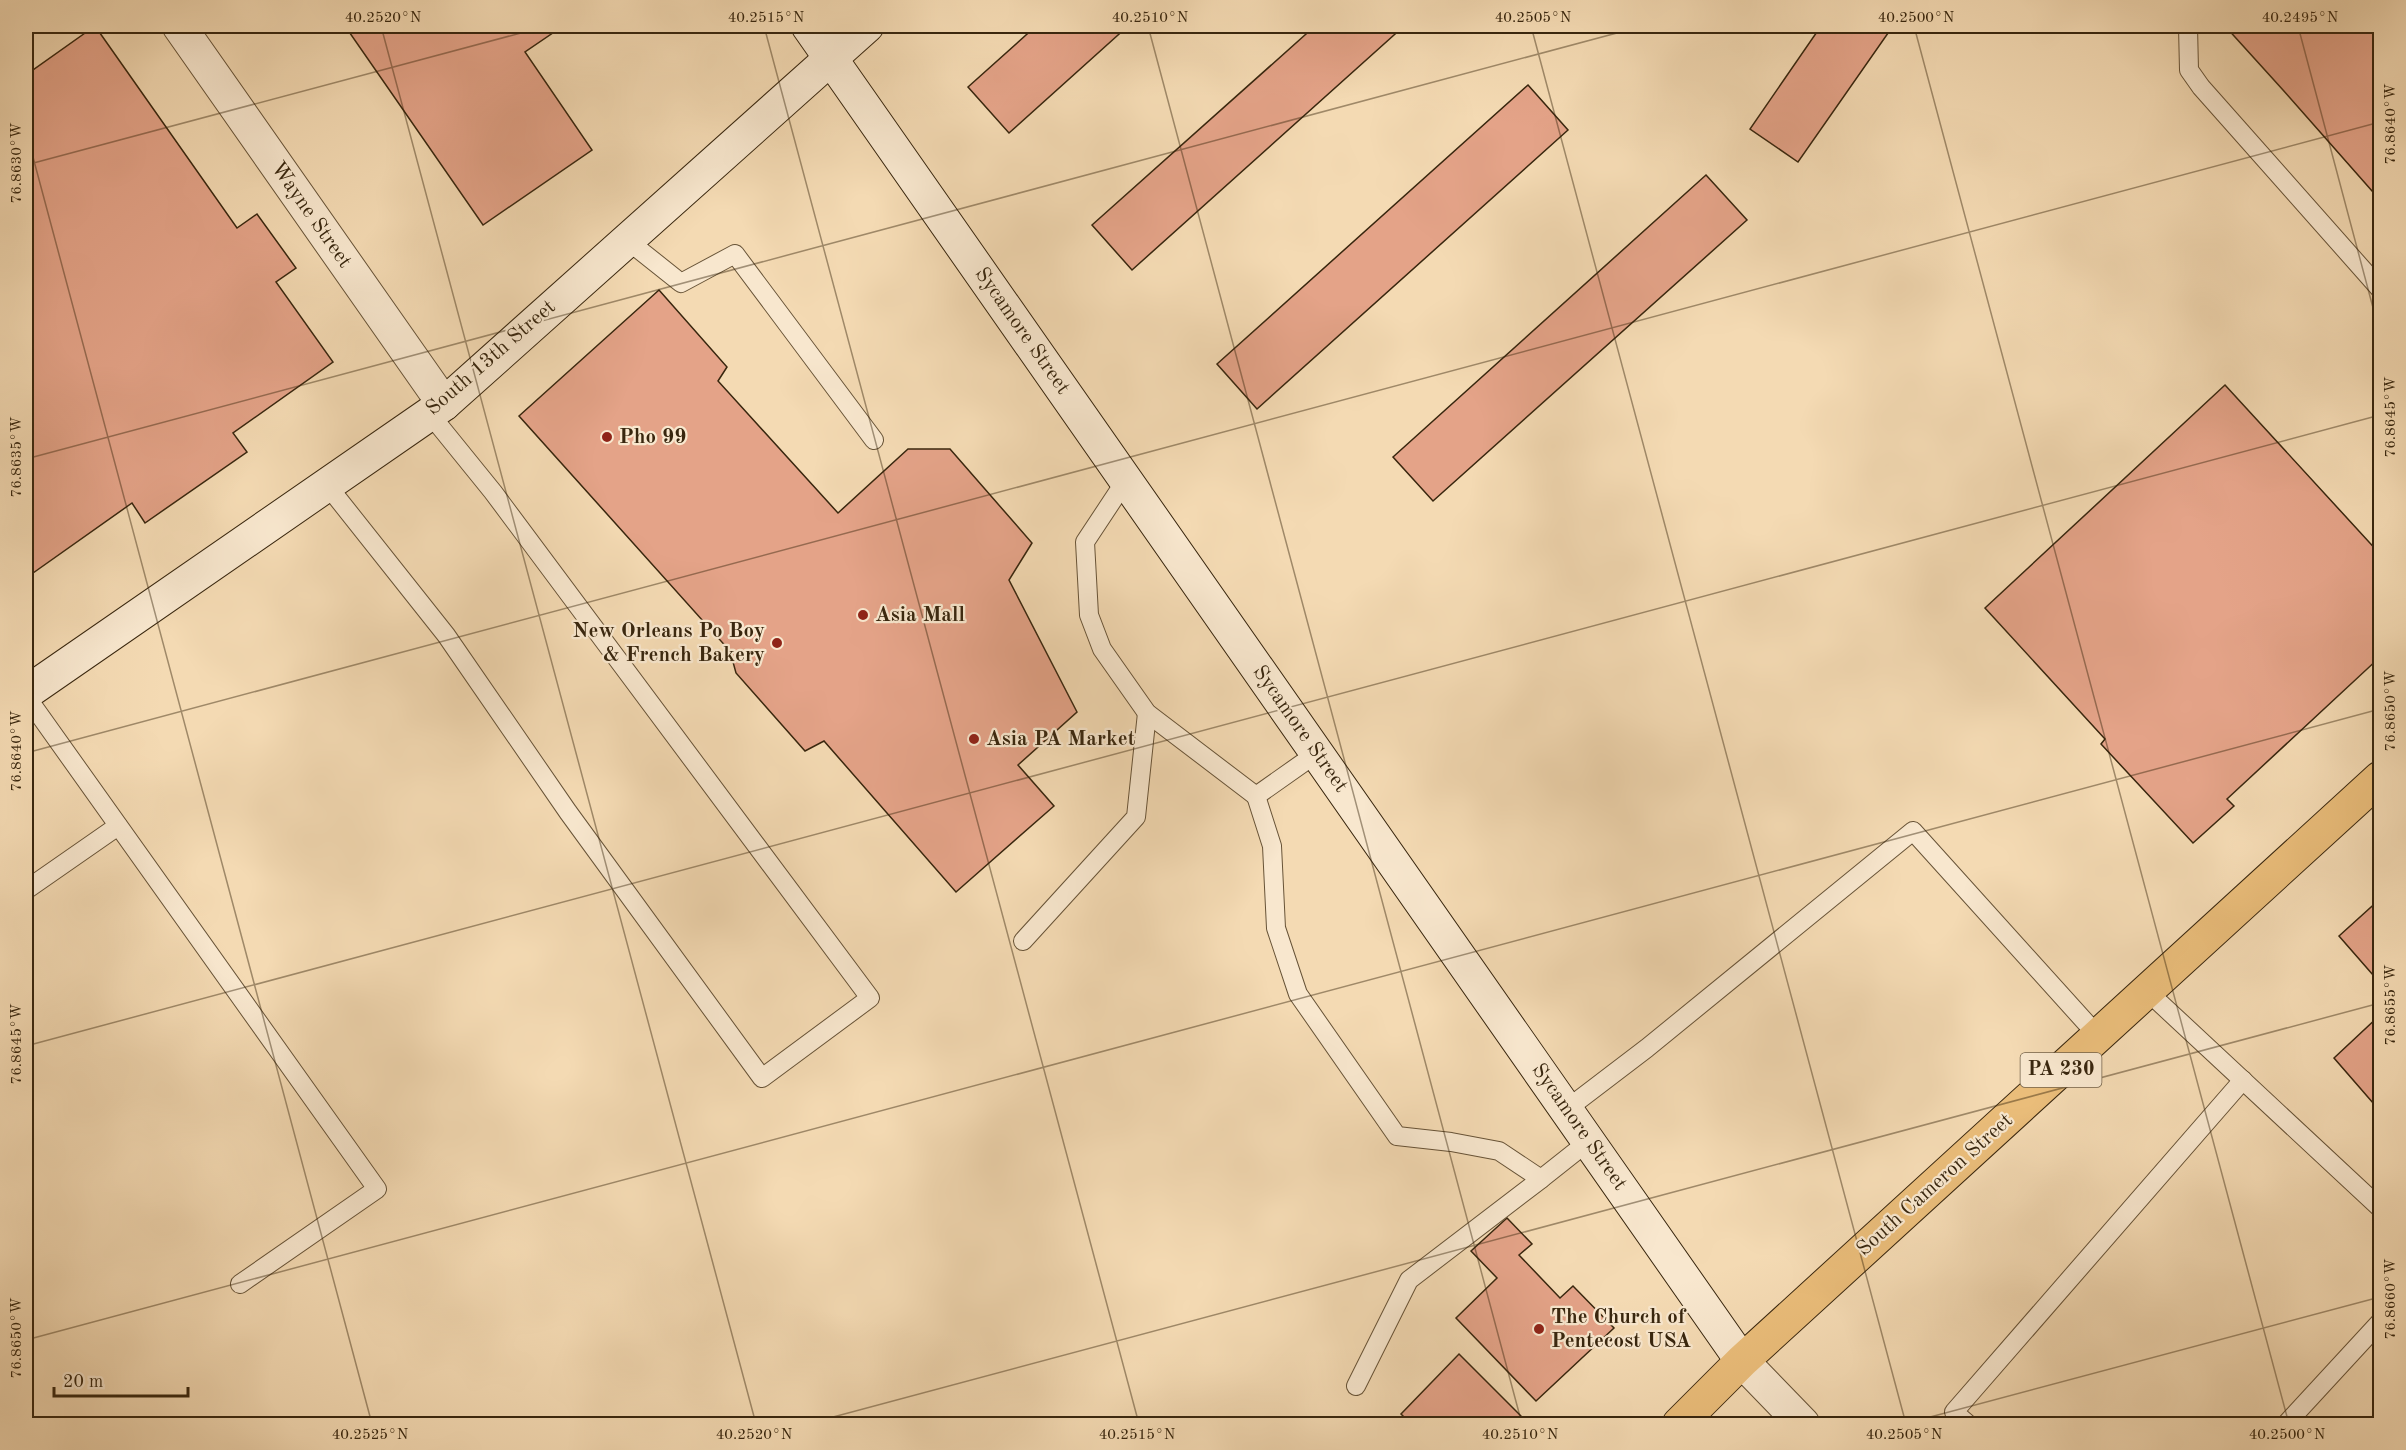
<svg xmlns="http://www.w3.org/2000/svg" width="2406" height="1450" font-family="'Old Standard TT',serif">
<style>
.building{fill:#e4a388;stroke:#38260e;stroke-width:1.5}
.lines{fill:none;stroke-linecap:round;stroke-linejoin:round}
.lane-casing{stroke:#675337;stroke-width:20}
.street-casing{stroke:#675337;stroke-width:35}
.secondary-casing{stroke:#38260e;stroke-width:35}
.primary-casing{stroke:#38260e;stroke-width:35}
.lane{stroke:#f8e7ce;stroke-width:18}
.street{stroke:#f8e7ce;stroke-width:33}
.secondary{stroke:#f8e7ce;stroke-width:33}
.primary{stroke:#eabd7a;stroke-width:33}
.ticks{fill:none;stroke:#38260e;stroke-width:1.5;stroke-opacity:0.45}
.poi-dot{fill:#8f2418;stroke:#f8e7ce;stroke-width:2}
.labels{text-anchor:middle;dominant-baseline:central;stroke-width:4.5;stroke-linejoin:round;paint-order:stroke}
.shield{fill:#f8e7ce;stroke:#726048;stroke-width:1.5}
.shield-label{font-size:20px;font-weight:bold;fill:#38260e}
.street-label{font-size:21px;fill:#38260e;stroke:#f8e7ce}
.poi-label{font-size:21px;font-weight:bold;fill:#38260e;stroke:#f8e7ce;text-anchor:start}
.neatline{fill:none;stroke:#38260e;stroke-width:2}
.ticks-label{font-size:15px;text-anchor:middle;fill:#38260e}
</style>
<rect width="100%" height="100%" fill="#f4dab3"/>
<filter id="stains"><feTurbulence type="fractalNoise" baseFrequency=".00333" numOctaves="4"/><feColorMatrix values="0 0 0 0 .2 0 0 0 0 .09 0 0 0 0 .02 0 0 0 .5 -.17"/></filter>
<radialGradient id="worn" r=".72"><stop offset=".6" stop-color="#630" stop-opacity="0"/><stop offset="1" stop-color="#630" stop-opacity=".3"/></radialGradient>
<g class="building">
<polygon points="95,26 237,228 257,214 296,268 276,282 333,362 233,433 247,452 145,523 132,503 33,573 26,563 26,75"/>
<polygon points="345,26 563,26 525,52 592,150 483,225"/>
<polygon points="1036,26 1128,26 1009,133 968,87"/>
<polygon points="1315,26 1404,26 1132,270 1092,225"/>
<polygon points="1821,26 1893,26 1798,162 1750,129"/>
<polygon points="2225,26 2380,26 2380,200 2283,90"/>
<polygon points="1528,85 1568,130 1257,409 1217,364"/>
<polygon points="1706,175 1747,220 1433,501 1393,457"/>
<polygon points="659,290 727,367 718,381 838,513 908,449 950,449 1032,543 1009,580 1077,712 1018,765 1054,806 956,892 824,741 805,751 736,673 730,651 519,416"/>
<polygon points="2225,385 2380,554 2380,657 2227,799 2234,806 2193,843 2101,744 2105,739 1985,608"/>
<polygon points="2380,899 2380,983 2339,936"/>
<polygon points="2380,1015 2380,1111 2334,1058"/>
<polygon points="1507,1218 1532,1244 1519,1255 1560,1298 1573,1286 1614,1328 1536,1401 1456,1318 1497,1278 1471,1251"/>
<polygon points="1459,1354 1527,1422 1525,1424 1411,1424 1401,1414"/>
</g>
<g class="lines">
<defs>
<g id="lane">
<polyline points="2188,26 2189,70 2201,87 2380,289"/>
<polyline points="627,240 681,283 735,254 874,440"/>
<polyline points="1126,480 1085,542 1089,615 1102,649 1147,713 1256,796 1317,753"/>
<polyline points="327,485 446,635 568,812 762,1078 870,998 493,492 429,413"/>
<polyline points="26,696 377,1189 240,1284"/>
<polyline points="1256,796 1272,846 1276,928 1298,994 1397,1136 1451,1142 1499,1151 1541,1179 1589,1141"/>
<polyline points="26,890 118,826"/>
<polyline points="1023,941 1136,817 1147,713"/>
<polyline points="2147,991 2380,1208"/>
<polyline points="1567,1109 1647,1048 1913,831 2098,1036"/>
<polyline points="1356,1386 1409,1280 1541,1179"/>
<polyline points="1968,1424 1954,1412 2243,1080"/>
<polyline points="2286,1424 2380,1322"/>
</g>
<g id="street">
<polyline points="179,26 444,404"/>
<polyline points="1742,1361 1803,1424"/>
</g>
<g id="secondary">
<polyline points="808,26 1742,1361"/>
<polyline points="26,693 444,404 867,26"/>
</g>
<polyline id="primary" points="1679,1424 1742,1361 2380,778"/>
</defs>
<use href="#lane" class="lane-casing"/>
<use href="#street" class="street-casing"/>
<use href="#secondary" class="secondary-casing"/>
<use href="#primary" class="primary-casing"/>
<use href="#lane" class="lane"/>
<use href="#street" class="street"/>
<use href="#secondary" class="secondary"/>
<use href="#primary" class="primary"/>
</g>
<path class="ticks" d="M381,26L756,1424M764,26L1139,1424M1148,26L1522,1424M1531,26L1906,1424M1914,26L2289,1424M2298,26L2380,334M26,131L372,1424M26,165L547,26M26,459L1643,26M26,753L2380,122M26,1046L2380,415M26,1340L2380,709M807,1424L2380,1003M1904,1424L2380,1297"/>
<g class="poi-dot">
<circle cx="607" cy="437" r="6"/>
<circle cx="863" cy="615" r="6"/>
<circle cx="777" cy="643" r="6"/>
<circle cx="974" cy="739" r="6"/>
<circle cx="1539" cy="1329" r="6"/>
</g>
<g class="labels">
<rect class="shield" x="2020.5" y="1053" width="81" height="34" rx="4.5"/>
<g class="shield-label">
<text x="2061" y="1070">PA 230</text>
</g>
<g class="street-label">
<text transform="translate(311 215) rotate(55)">Wayne Street</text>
<text transform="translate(1022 331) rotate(55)">Sycamore Street</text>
<text transform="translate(491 358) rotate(-41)">South 13th Street</text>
<text transform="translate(1300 729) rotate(55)">Sycamore Street</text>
<text transform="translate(1579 1127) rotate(55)">Sycamore Street</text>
<text transform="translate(1935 1185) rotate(-42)">South Cameron Street</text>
</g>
<g class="poi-label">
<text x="619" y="437">Pho 99</text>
<text x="875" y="615">Asia Mall</text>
<text x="765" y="631" text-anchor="end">New Orleans Po Boy<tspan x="765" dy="24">&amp; French Bakery</tspan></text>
<text x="986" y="739">Asia PA Market</text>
<text x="1551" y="1317">The Church of<tspan x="1551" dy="24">Pentecost USA</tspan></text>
</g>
</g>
<rect width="2406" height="1450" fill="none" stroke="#f4dab3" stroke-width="66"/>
<path d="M54 1387v9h134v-9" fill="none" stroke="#38260e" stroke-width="3"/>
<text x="63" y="1387" font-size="18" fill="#38260e" stroke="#f8e7ce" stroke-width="4.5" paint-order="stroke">20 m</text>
<rect x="33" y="33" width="2340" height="1384" class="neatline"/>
<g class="ticks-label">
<text x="383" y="22">40.2520°N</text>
<text x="766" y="22">40.2515°N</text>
<text x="1150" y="22">40.2510°N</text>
<text x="1533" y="22">40.2505°N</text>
<text x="1916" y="22">40.2500°N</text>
<text x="2300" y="22">40.2495°N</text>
<text transform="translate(2390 124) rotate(-90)" y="5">76.8640°W</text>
<text transform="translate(16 163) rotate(-90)" y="5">76.8630°W</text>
<text transform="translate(2390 417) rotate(-90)" y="5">76.8645°W</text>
<text transform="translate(16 457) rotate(-90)" y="5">76.8635°W</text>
<text transform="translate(2390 711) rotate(-90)" y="5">76.8650°W</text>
<text transform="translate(16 751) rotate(-90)" y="5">76.8640°W</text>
<text transform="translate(2390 1005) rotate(-90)" y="5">76.8655°W</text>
<text transform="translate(16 1044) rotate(-90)" y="5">76.8645°W</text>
<text transform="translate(2390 1299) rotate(-90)" y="5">76.8660°W</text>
<text transform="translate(16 1338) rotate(-90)" y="5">76.8650°W</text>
<text x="370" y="1439">40.2525°N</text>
<text x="754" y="1439">40.2520°N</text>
<text x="1137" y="1439">40.2515°N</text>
<text x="1520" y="1439">40.2510°N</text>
<text x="1904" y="1439">40.2505°N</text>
<text x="2287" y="1439">40.2500°N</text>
</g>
<rect width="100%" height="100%" filter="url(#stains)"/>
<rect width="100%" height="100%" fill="url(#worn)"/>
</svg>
